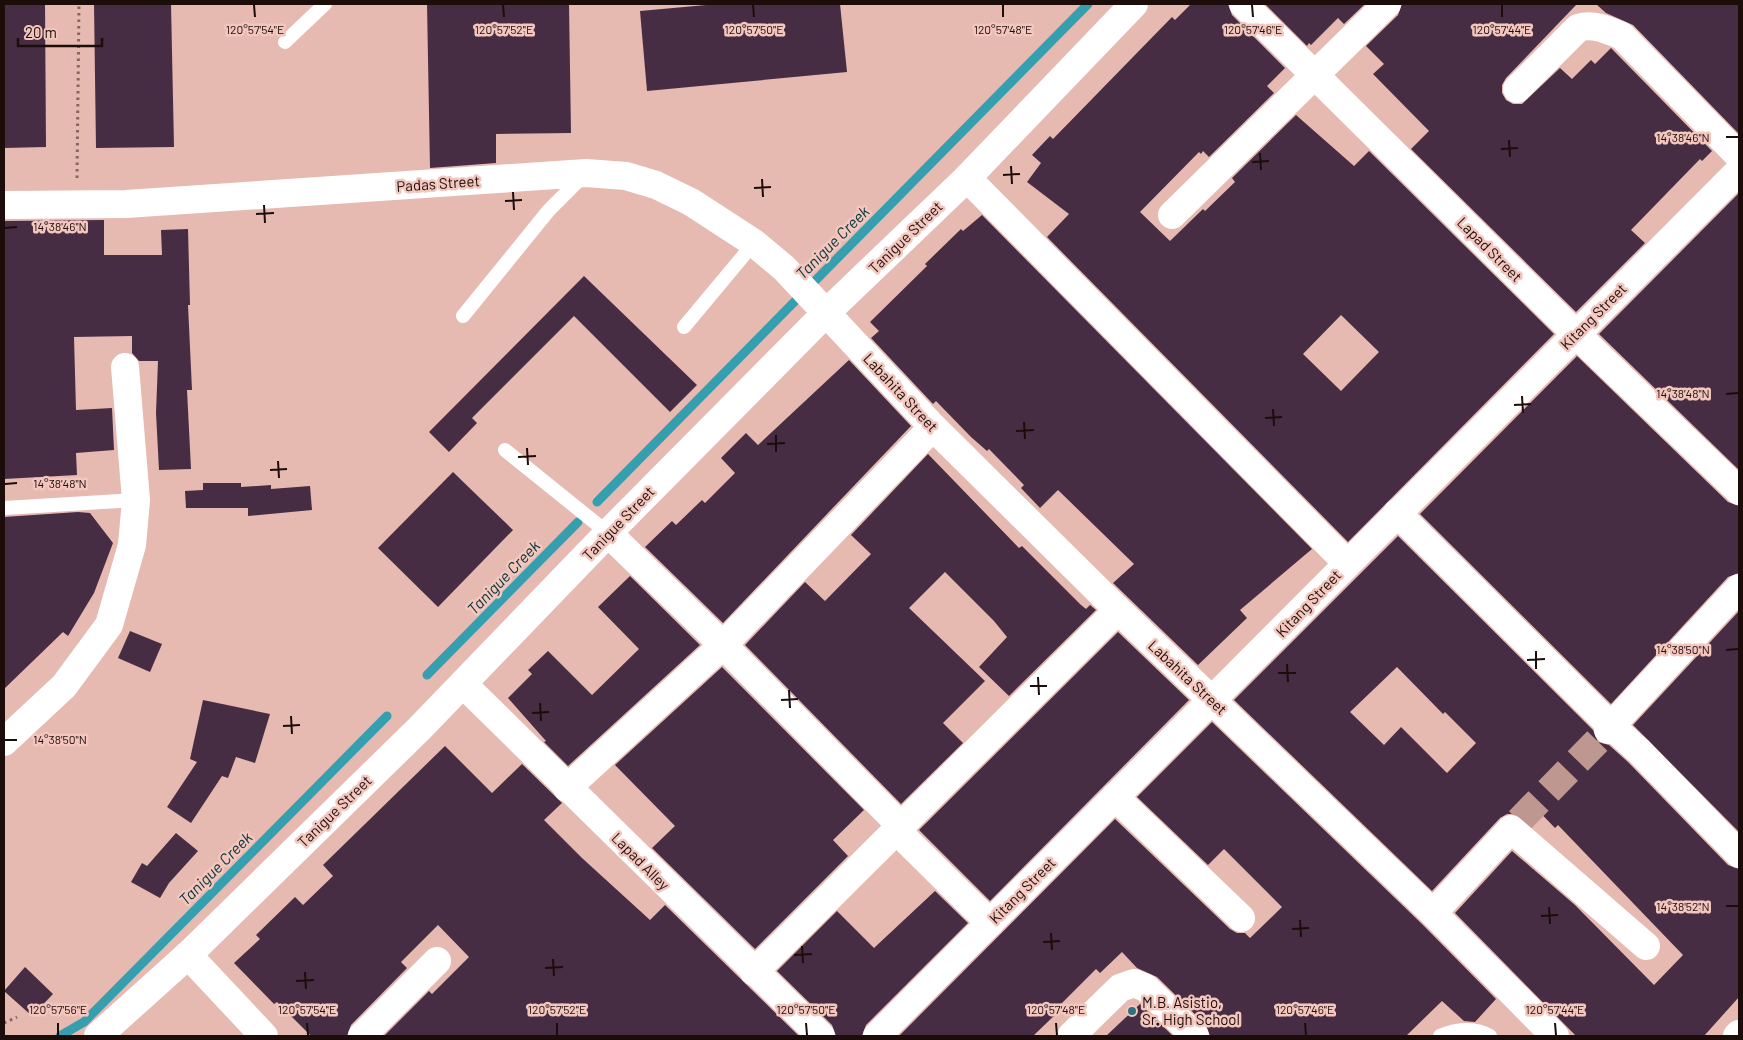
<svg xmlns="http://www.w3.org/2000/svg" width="1743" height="1040" font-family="Barlow,sans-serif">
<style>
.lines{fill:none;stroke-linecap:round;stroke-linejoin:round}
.stream{stroke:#359fb0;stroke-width:9}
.building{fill:#472d44;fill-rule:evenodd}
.minor-tunnel{stroke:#be9790;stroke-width:28;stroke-dasharray:28 14;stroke-linecap:butt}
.path{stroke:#846661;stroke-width:3;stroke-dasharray:2.5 4;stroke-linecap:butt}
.service{stroke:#fff;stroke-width:14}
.minor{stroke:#fff;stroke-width:28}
.tertiary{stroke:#fff;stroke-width:28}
.ticks{fill:none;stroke:#1c0d0b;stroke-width:2}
.poi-dot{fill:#2b727e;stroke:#f3c6be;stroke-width:2}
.labels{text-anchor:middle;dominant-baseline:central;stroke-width:5;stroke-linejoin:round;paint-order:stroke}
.street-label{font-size:15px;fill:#1c0d0b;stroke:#f3c6be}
.poi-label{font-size:15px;fill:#1c0d0b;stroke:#f3c6be;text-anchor:start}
.water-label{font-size:16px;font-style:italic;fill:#01333a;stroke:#f3c6be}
.ticks-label{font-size:12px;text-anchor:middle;fill:#1c0d0b;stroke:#f3c6be;stroke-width:5;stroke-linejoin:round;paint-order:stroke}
</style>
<rect width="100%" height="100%" fill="#e6b9b1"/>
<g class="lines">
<g class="stream">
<polyline points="597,502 1088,4"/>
<polyline points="427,675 578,522"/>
<polyline points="60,1036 84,1022 387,716"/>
</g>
</g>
<g class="building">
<polygon points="4,4 45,4 46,147 4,148"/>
<polygon points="94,4 171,4 174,147 96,148"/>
<polygon points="427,4 569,4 571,133 496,134 496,163 430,168"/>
<polygon points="717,4 840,4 847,72 647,91 640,11"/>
<path d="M1191,4H1228L1232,15L1285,68L1267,86L1274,93L1209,157L1203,151L1201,154L1199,152L1140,212L1170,241L1203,209L1205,211L1235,182L1232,178L1296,115L1354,166L1369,151L1554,334L1348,542L1047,237L1069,214L1027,182L1041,163L1032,155L1050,136L1053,139L1172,17L1175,20ZM1341,315L1379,352L1341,391L1303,354Z"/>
<polygon points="1265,4 1365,4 1344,24 1338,18 1311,45 1309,43 1307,46"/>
<polygon points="1402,4 1577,4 1506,78 1502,85 1502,93 1506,100 1513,104 1522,104 1560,68 1572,79 1591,60 1595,64 1611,48 1712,151 1702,161 1700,159 1631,230 1645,243 1576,312 1411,149 1429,131 1373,74 1384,64 1366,46 1398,15"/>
<polygon points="1596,4 1739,4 1739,134 1633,25 1606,13"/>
<polygon points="1739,193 1739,470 1599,334"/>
<polygon points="982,215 1312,549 1240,610 1247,618 1198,665 1113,583 1134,564 1058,490 1040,508 1021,488 1024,485 989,449 987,451 971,437 936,401 933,404 871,338 879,331 870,322 927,266 925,264 961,229 963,231"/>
<polygon points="104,220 104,255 162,255 161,230 188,229 190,305 188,305 192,390 187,390 191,469 159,470 156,413 158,361 139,361 132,353 132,336 74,337 76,410 112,408 114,450 76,453 77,475 4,479 4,221"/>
<polygon points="584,276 697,385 670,412 574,316 472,418 477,423 449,452 429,432"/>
<polygon points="1577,356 1728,502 1739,506 1739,573 1728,577 1611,704 1420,514"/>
<polygon points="849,360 911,426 723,623 645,547 672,521 676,525 702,500 705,503 735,473 721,458 746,433 758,445"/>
<polygon points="928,454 1019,548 1022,546 1081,605 1086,609 1090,605 1096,610 1009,696 979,667 1007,637 994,621 945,572 909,608 985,681 943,723 963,743 901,804 745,645 805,582 825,601 871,554 851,535"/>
<polygon points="453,472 513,530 438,607 378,548"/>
<polygon points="203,483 241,483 241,487 271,485 271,489 310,486 312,510 248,516 248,508 186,508 185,491 203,490"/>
<polygon points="78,512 90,513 113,543 94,593 68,636 63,632 4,689 4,517"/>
<path d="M1398,536L1593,730L1598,742L1609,745L1628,762L1728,865L1739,869V997L1704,1036H1576L1455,913L1512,851L1575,905L1654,985L1683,955L1558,825L1555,828L1529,801L1515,814H1507L1500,818L1432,891L1234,700ZM1397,667L1443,714L1445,712L1476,743L1447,773L1401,727L1384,745L1350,712Z"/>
<polygon points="630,576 700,645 568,766 544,742 546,741 508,698 532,674 528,670 548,651 592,695 639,649 598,607"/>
<polygon points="1739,611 1739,832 1633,725"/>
<polygon points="130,631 162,644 150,672 118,658"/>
<polygon points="1118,632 1189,700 990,901 919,830"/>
<polygon points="722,667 864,810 833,840 848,856 755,949 652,848 675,826 615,765"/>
<polygon points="203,700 270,714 255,763 236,757 228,778 222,776 191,823 167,807 197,762 190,759"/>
<polygon points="1212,722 1422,924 1496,999 1475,1022 1464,1021 1442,1001 1406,1036 1210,1036 1206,1025 1157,977 1137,968 1122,952 1100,973 1096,969 1054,1011 1057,1013 1033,1036 899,1036 1115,819 1230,929 1237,933 1245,933 1250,938 1282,907 1224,849 1208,865 1137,797"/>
<polygon points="445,746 492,793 522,764 562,803 544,820 582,858 650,920 665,905 799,1036 384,1036 429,991 432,994 469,957 438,925 401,962 407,968 351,1025 347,1036 311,1036 277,1002 274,1004 234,963 260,939 256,935 295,897 303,905 333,876 323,865"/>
<polygon points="176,833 198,851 169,883 160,898 131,882 142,863 147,866"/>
<polygon points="935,891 968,923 866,1025 862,1036 836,1036 832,1025 777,971 837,911 874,948"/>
<polygon points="25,967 53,994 32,1016 4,991"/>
<polygon points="1140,1004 1173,1036 1106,1036"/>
</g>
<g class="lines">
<polyline class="minor-tunnel" points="1519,821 1608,730"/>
<g class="path">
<polyline points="77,178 79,4"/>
<polyline points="4,1023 17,1017"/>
</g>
<g class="service">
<polyline points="285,42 325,4"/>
<polyline points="463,316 549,210 584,175"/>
<polyline points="684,327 754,243"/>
<polyline points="505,450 608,533"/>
<polyline points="4,508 136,500"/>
<path d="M1440,1036C1456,1029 1475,1027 1490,1036"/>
</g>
<g class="minor">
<polyline points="1243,4 1576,334 1739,491"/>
<path d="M1517,89L1578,28C1593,23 1608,30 1622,36L1739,156"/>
<polyline points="967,178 1347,563"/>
<polyline points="4,205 126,204 586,173 626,176 656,185 691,202 754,243 784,268 933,427 1118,610 1433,913 1555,1036"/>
<polyline points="1172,215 1387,4"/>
<polyline points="1397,513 1611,726 1739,588"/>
<polyline points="608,533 723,645 901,826"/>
<polyline points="463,684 821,1036"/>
<polyline points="1608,730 1611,726 1639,751 1739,854"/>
<polyline points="4,742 64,686 109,625 132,545 136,500 125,367"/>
<polyline points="567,788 723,645 933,427"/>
<polyline points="1115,797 1241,918"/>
<polyline points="896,830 990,923"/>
<polyline points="1433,913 1511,829 1646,946"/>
<polyline points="754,972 1118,610"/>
<polyline points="362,1036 437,961"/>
<polyline points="877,1036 1739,171"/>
<polyline points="1071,1036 1120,988 1134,983 1146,988 1195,1036"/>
</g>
<g class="tertiary">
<polyline points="188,955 264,1036"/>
<polyline points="98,1036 188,955 420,728 608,533 826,313 967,178 1134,4"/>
<polyline points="1737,1036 1739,1034"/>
</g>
</g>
<path class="ticks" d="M254,5L255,17M503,5L504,17M753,5L754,17M1003,5V17M1252,5L1253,17M1502,5V17M1726,137H1738M1509,140L1510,157M1501,149L1518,148M1260,153L1261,170M1252,162L1269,161M1011,166L1012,184M1003,175L1020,174M762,179L763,197M754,188L771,187M513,192L514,210M505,201L522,200M264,205L265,223M256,214L274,213M5,228L17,227M1726,394L1738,393M1522,396L1523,413M1514,405L1531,404M1273,409L1274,426M1265,418L1282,417M1024,422L1025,439M1016,431L1034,430M776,435V452M767,444L785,443M527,448L528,465M518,457L536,456M278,461L279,478M270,470L287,469M5,484L17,483M1726,650L1738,649M1536,651V669M1527,660L1545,659M1287,664L1288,682M1278,673H1296M1038,677L1039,695M1030,686H1047M789,690L790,708M781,700L798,699M540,703L541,721M532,713L549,712M291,716L292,734M283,726L300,725M5,740H17M1726,906H1738M1549,907L1550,924M1541,916L1558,915M1300,920L1301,937M1292,929L1309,928M1051,933L1052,950M1043,942L1060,941M802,946L803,963M794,955L812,954M553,959L554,976M545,968L563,967M305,972L306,989M296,981L314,980M58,1023V1035M307,1023L308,1035M557,1023V1035M806,1023L807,1035M1056,1023L1057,1035M1305,1023L1306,1035M1555,1023L1556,1035"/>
<circle class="poi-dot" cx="1132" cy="1011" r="5"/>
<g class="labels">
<g class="street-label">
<text transform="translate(438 183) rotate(-4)">Padas Street</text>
<text transform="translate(905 237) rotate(-44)">Tanigue Street</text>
<text transform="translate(1490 249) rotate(45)">Lapad Street</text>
<text transform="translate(1593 316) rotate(-45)">Kitang Street</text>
<text transform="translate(901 392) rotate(47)">Labahita Street</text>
<text transform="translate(618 523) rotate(-46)">Tanigue Street</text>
<text transform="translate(1308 603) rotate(-46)">Kitang Street</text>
<text transform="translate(1188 677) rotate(43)">Labahita Street</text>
<text transform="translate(334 811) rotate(-44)">Tanigue Street</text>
<text transform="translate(641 861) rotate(45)">Lapad Alley</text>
<text transform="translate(1022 890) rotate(-45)">Kitang Street</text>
</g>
<g class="poi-label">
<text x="1142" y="1002">M.B. Asistio,<tspan x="1142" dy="17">Sr. High School</tspan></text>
</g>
<g class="water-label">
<text transform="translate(832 242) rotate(-45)">Tanigue Creek</text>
<text transform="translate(503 577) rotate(-46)">Tanigue Creek</text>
<text transform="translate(215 868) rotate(-45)">Tanigue Creek</text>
</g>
</g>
<g class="ticks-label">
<text x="255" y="34">120°57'54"E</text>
<text x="504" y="34">120°57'52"E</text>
<text x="754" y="34">120°57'50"E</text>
<text x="1003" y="34">120°57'48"E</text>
<text x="1253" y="34">120°57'46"E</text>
<text x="1502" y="34">120°57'44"E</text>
<text x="1683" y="142">14°38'46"N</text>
<text x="60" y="231">14°38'46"N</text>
<text x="1683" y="398">14°38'48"N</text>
<text x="60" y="488">14°38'48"N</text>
<text x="1683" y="654">14°38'50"N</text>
<text x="60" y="744">14°38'50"N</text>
<text x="1683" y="911">14°38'52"N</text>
<text x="58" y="1014">120°57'56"E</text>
<text x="307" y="1014">120°57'54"E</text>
<text x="557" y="1014">120°57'52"E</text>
<text x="806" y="1014">120°57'50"E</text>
<text x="1056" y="1014">120°57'48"E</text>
<text x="1305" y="1014">120°57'46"E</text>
<text x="1555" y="1014">120°57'44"E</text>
</g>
<rect width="1743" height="1040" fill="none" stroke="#1c0d0b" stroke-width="10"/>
<path d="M18 38v8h84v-8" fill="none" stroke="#1c0d0b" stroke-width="2.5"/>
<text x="25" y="38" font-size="15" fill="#1c0d0b" stroke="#f3c6be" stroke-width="4" paint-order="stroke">20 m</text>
</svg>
